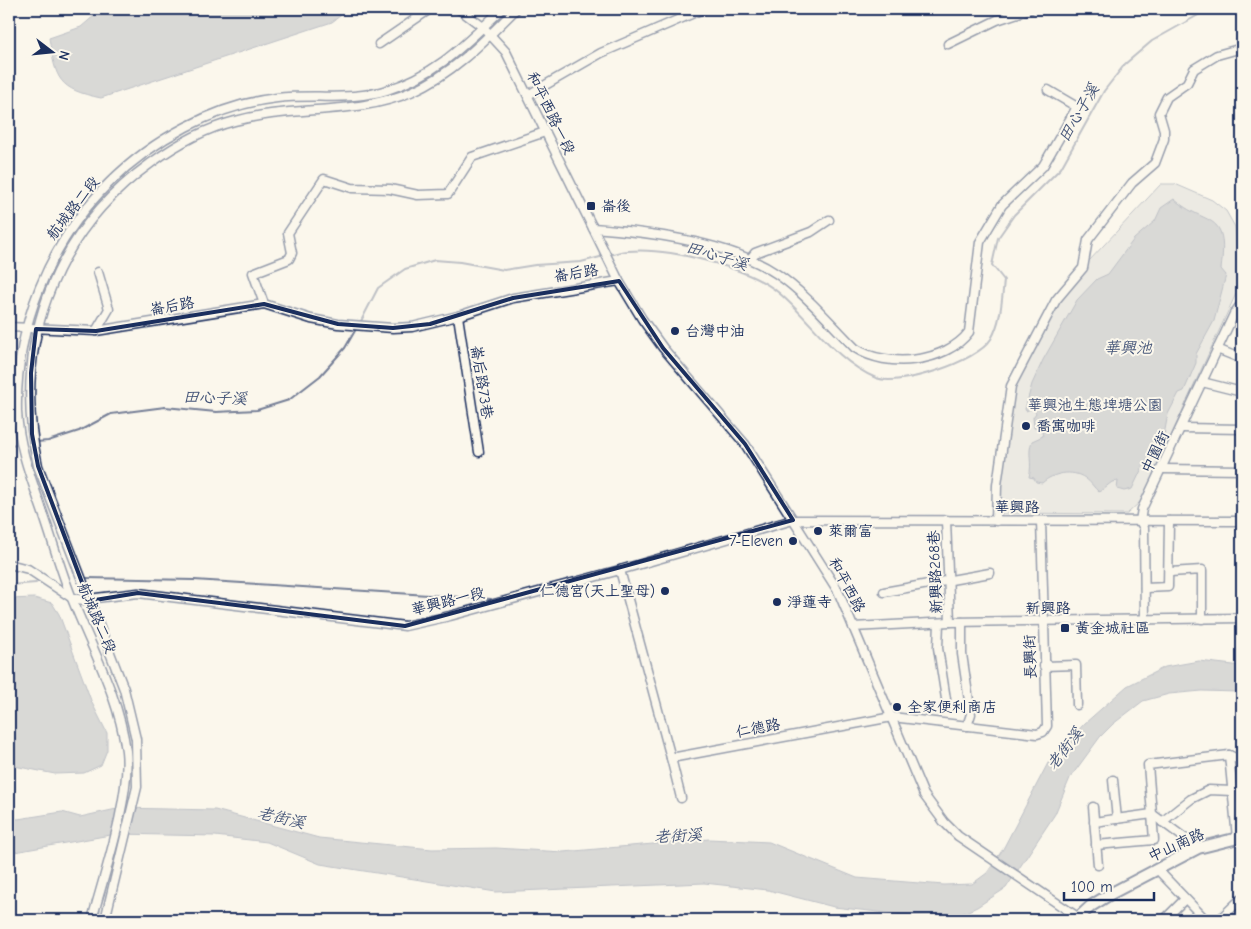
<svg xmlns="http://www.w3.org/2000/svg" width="1251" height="929" font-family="'Comic Neue','LXGW WenKai TC',sans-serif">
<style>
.green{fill:#dadad7;stroke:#7a849a}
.water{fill:#afb3bb;stroke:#747e96}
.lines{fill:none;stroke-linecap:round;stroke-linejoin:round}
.stream{stroke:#747e96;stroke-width:2}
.minor-casing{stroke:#1b2f5e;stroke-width:11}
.major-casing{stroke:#1b2f5e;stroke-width:14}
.minor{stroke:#fbf7ec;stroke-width:8}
.major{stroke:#fbf7ec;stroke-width:10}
.marked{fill:none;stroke:#1b2f5e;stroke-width:4;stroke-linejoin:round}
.poi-dot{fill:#1b2f5e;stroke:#fbf7ec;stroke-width:2}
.labels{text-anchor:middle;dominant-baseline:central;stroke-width:4;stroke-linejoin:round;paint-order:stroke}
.street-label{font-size:15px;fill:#1b2f5e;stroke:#fbf7ec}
.poi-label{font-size:15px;fill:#1b2f5e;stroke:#fbf7ec;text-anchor:start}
.park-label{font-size:15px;fill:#415176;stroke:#fbf7ec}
.water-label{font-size:16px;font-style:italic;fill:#47577a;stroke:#fbf7ec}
</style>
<rect width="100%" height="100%" fill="#fbf7ec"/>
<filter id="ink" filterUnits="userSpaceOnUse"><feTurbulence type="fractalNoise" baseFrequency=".02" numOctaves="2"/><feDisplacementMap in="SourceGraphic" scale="10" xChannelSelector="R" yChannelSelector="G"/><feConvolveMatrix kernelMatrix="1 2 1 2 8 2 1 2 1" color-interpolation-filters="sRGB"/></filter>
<g filter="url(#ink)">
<polygon class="green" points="1161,184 1175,184 1212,200 1226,211 1235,227 1240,285 1141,501 1127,514 1001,513 1000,481 1012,396 1016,379 1056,303 1083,272 1089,261"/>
<g class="water">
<path d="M102,9H349L332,22L101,98C58,89 56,80 49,38L81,27Z"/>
<path d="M1174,199C1207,228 1229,209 1221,269L1226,275L1214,321L1196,354V363L1184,391L1179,393L1168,414L1164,435L1152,461L1145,462L1132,489L1124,491L1117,489L1118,481L1112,482L1099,492C1094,488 1091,482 1085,478C1072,469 1053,473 1042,483L1036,482L1034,478L1029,477C1033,462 1027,454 1032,441L1043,436L1041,429L1034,428L1033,417L1036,413L1033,408L1026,411L1025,409L1032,384L1043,360L1077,300L1097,279L1108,274L1134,239L1155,221L1161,208Z"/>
<polygon points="34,598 52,603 59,614 92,703 107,733 107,750 101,765 84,773 55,774 9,765 9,599"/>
<polygon points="1199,661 1242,666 1242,694 1237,692 1202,691 1169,694 1143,701 1113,724 1100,737 1070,778 1055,814 1006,888 977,907 948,920 834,907 768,890 704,883 496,892 320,864 267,842 215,836 116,834 9,853 9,818 18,819 62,812 80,817 121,808 215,810 319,838 432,849 496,848 563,852 709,839 769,842 857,878 944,885 972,884 987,873 1003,849 1048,763 1084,724 1127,686 1165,667"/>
</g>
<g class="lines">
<g class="stream">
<path d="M609,255C615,254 621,251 628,251C667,247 748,267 779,293C811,320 835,361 876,378C899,387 977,362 991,339C1001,322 1002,300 1004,280L992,265L998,238L1014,215L1061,168L1104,91L1125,64L1152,41L1209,9"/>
<polyline points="360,323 378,288 405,269 435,260 460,262 504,270 535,265 581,262 604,256"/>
<polyline points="36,442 48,441 79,431 111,414 165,407 216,412 257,410 289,400 320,376 345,348 356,329"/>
<polyline points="9,445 19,444"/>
<polyline points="86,578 194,580 491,599"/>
<polyline points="9,585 36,583"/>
</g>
<defs>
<g id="minor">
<polyline points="459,9 483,27 506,52 619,281 642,319 663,348 745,444 838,591 924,795 944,822 958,836 1082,920"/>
<polyline points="379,44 430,9"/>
<polyline points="948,44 997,20 1030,9"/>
<polyline points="528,95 601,53 703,9"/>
<path d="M593,228C649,232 730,242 777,274C806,294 830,323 855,348C887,369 946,363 969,332L980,242L1002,205L1043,166L1077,107L1048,90"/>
<polyline points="751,258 755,253 811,232 829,220"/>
<polyline points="264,304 253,273 289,259 292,253 288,233 324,179 352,188 390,189 418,195 448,194 472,157 545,132"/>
<polyline points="458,316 479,452"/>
<polyline points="9,327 96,331 264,304 311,319 338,324 393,328 412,327 458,316 513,298 619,281"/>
<polyline points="96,331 109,309 98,272"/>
<polyline points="1217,349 1242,359"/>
<polyline points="1202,382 1242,392"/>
<polyline points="1182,428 1242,429"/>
<polyline points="1163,469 1242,470"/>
<polyline points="946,520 950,622"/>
<polyline points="996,521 997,485 1011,386 1056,300 1083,268 1088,240 1132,183 1155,163 1164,139 1164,130 1159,113 1167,97 1187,83 1194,69 1217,55 1242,48"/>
<polyline points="9,564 28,569 72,598 89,601 96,598 138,593 405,626 450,616 620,570 793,520 1242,521"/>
<polyline points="620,570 671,758 892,717 1037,734 1043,732 1047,726 1041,521"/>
<polyline points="1170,572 1202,570 1202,619"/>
<polyline points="1145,588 1168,587 1169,521"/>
<polyline points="884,592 990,573"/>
<polyline points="1145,621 1144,528 1140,521 1142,509 1234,314 1239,307 1242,308"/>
<polyline points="962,622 962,654 971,714 967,726"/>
<polyline points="939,623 938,648 946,699"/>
<polyline points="853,627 950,622 1242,618"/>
<polyline points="1044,666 1076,665 1077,705"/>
<polyline points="671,758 681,798"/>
<polyline points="1113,780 1117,819"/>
<polyline points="1093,807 1098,865"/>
<polyline points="1094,822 1152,814 1154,840 1096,845"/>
<polyline points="1162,822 1191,799 1209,790 1232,791"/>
<polyline points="1237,838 1229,755 1242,761"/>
<polyline points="1198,848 1152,814 1148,765 1229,755"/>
<polyline points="1157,869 1206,920"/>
<path d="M92,920C104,875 131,796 126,751C119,697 93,651 73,601C62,574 54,546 45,519C33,483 19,450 17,412C15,326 49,243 109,183C152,140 215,105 277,98C313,94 353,101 387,90C438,74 465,44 502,9"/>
<path d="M105,920L137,787L136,739L124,689L38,466C12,347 52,234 151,163C177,144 204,129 235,121C293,105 358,116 413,91C454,73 485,40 516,9"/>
<polyline points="1164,920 1185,899"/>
<polyline points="1219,920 1242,898"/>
</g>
<polyline id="major" points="1076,920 1091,906 1112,893 1198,848 1242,837"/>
</defs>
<use href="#minor" class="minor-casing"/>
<use href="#major" class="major-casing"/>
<use href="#minor" class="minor"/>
<use href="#major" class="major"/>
</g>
</g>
<path d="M0 0H1251V929H0ZM619,281L663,348L745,444L793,520L405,626L138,593L89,601L38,466L32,434L31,373L36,329L96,331L264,304L338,324L393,328L430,324L513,298Z" fill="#fbf7ec" fill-opacity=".55" fill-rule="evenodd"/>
<path class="marked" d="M619,281L663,348L745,444L793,520L405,626L138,593L89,601L38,466L32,434L31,373L36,329L96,331L264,304L338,324L393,328L430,324L513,298Z"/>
<g class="poi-dot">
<rect x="586" y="201" width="10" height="10" rx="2.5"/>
<circle cx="675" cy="331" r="5"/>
<circle cx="1026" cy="426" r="5"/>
<circle cx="818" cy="531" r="5"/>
<circle cx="793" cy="541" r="5"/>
<circle cx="665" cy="591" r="5"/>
<circle cx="777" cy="602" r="5"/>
<rect x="1060" y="623" width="10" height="10" rx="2.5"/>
<circle cx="897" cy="707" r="5"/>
</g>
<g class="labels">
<g class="street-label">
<text transform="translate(551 113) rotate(64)">和平西路一段</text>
<text transform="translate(73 208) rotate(-52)">航城路二段</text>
<text transform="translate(576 273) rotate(-9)">崙后路</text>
<text transform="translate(172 306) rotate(-10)">崙后路</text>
<text transform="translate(482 382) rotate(81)">崙后路73巷</text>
<text transform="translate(1155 452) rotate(-64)">中園街</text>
<text x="1017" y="507">華興路</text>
<text transform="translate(935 572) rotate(-92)">新興路268巷</text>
<text transform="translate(847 585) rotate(62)">和平西路</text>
<text transform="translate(448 601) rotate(-14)">華興路一段</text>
<text x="1048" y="608">新興路</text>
<text transform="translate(97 618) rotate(67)">航城路二段</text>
<text transform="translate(1030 657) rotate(-92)">長興街</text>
<text transform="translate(758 728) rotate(-11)">仁德路</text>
<text transform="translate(1176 845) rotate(-24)">中山南路</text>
</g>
<g class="poi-label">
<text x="601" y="206">崙後</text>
<text x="685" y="331">台灣中油</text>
<text x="1036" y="426">喬寓咖啡</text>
<text x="828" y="531">萊爾富</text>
<text x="783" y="541" text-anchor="end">7-Eleven</text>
<text x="655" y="591" text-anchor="end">仁德宮(天上聖母)</text>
<text x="787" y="602">淨蓮寺</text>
<text x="1075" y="628">黃金城社區</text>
<text x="907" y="707">全家便利商店</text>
</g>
<g class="park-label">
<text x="1095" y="405">華興池生態埤塘公園</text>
</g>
<g class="water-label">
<text transform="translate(1079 113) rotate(-60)">田心子溪</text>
<text transform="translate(717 256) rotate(17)">田心子溪</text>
<text x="1128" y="348">華興池</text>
<text transform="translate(215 398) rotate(2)">田心子溪</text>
<text transform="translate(1065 749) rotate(-52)">老街溪</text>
<text transform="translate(281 818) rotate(13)">老街溪</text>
<text transform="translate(678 836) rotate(-3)">老街溪</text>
</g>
</g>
<rect width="1251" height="929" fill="none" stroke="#fbf7ec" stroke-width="30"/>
<rect x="15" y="15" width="1221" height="899" fill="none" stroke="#1b2f5e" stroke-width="2" filter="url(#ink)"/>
<g transform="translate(52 52) rotate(106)" stroke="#fbf7ec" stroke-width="4" paint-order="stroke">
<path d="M0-4L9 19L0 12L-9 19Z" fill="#1b2f5e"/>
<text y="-8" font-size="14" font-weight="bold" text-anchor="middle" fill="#1b2f5e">N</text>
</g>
<path d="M1064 892v8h90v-8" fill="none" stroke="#1b2f5e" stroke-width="2.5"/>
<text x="1071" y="892" font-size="15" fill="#1b2f5e" stroke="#fbf7ec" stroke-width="4" paint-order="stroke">100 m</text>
</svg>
